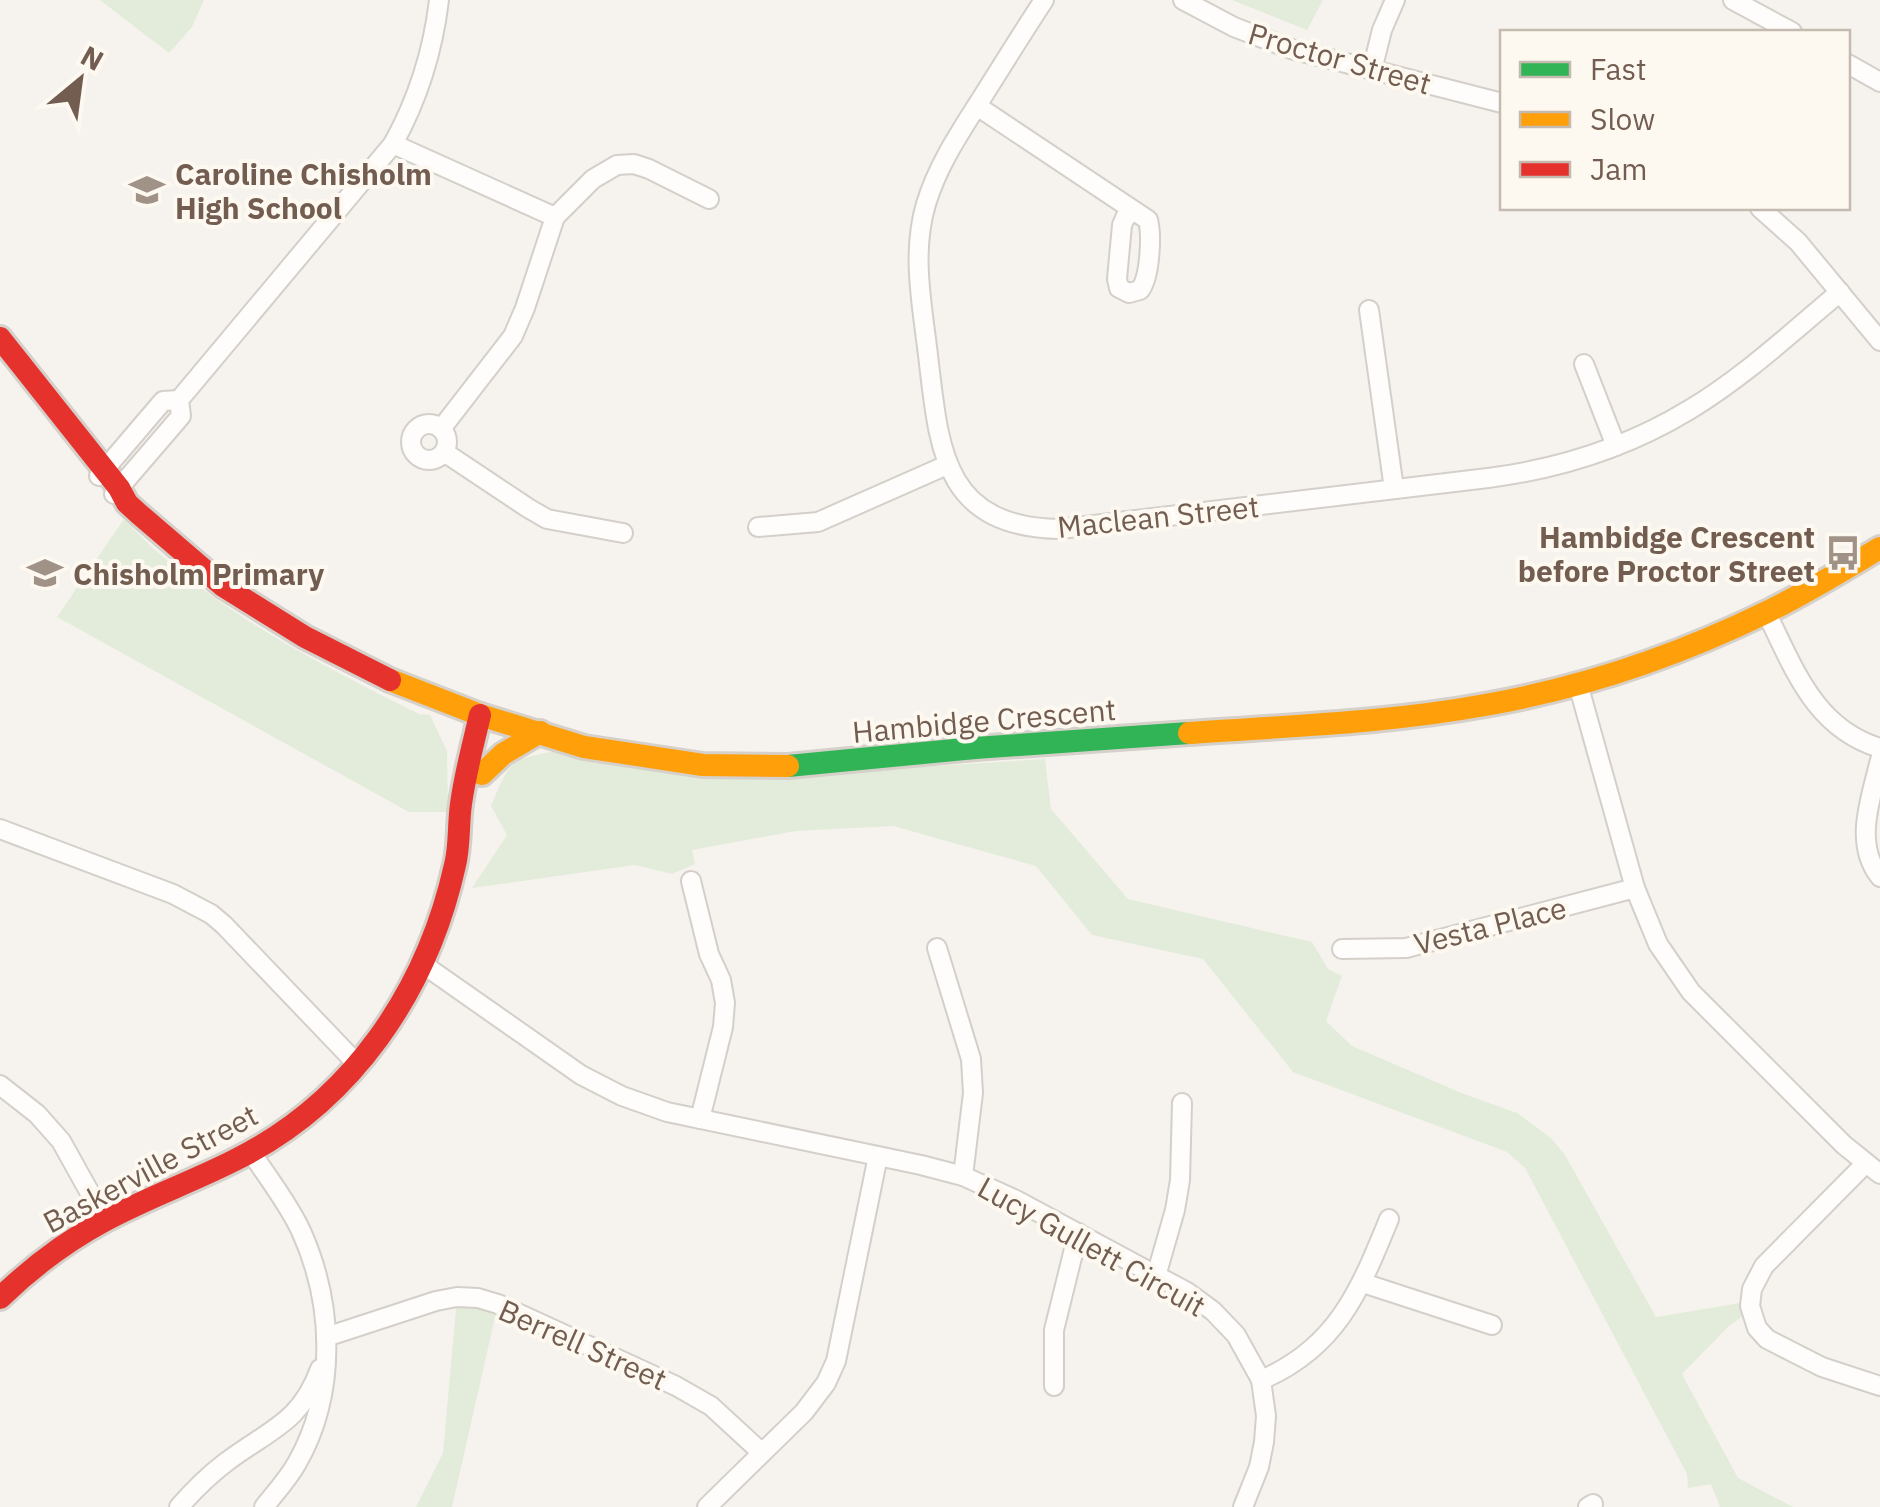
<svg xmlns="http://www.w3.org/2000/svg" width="1880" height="1507" font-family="'IBM Plex Sans',sans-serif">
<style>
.green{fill:#e3ecda}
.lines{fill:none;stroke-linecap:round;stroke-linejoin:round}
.street-casing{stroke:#d4cfc9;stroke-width:22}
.fast-casing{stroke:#d6d0ca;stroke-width:28}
.slow-casing{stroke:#d6d0ca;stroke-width:28}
.jam-casing{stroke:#d6d0ca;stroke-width:28}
.street{stroke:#fefdfc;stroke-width:18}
.fast{stroke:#30b455;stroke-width:22}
.slow{stroke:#ff9f0a;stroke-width:22}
.jam{stroke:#e5322d;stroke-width:22}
.labels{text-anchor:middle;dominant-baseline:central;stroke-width:8;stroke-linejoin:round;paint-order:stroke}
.street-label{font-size:30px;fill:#725d50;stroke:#fdf8f0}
.poi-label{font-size:30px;font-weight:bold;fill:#725d50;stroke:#fdf8f0;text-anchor:start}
</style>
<rect width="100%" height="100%" fill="#f6f3ee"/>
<g class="green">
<polygon points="100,0 204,0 192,27 169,53"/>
<polygon points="1232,0 1323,0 1307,30"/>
<path d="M124,519C204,606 314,661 419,714L430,715L447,751L448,812H409L57,617Z"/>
<path d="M556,751L873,770L1045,759L1051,809L1128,899L1312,942L1328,969L1342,976L1326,1021L1352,1046L1464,1094L1517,1113L1551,1138L1565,1155L1656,1317L1746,1302V1314L1730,1325L1682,1374L1738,1478L1793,1507H1720L1711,1484L1688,1488L1687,1474L1525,1168L1507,1152L1293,1072L1203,959L1092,935L1036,866L893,826L796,831L692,850L695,864L672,874L635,865L472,888L507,835L491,806C510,761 508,760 556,751Z"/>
<polygon points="457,1297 498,1304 452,1507 416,1507 443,1453"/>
</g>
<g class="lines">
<defs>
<g id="street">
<path d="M1044,0C1023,32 1003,64 983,96C961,131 938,164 926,204C912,251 921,299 927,347C939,442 938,527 1060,529L1488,478C1558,469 1628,447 1689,410C1744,377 1791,333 1840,292"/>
<polyline points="1183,0 1234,27 1291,49 1502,103"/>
<polyline points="1733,0 1792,32"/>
<polyline points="1848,64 1880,82"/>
<polyline points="1372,70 1382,30 1395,0"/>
<path d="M977,106L1148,220C1152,236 1150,277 1140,290L1129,293L1119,288L1117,279L1122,225L1126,216L1134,212"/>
<polyline points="393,144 555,217"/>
<polyline points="1760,208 1798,242 1880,341"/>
<polyline points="1369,310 1394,489"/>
<polyline points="1584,364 1616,446"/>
<circle cx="429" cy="442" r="18"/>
<polyline points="441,429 513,336 525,308 555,217 593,179 617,165 634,164 649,169 709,199"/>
<polyline points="444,452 528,508 547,519 623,533"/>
<polyline points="99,476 163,401 179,400"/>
<path d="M114,494L181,416L179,400L393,144C418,99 433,51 439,0"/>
<polyline points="758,527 818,522 947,465"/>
<path d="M1766,612C1794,668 1814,728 1880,748"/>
<polyline points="1578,684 1635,888 1658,944 1691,992 1844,1145 1880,1174"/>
<path d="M1880,760C1871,798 1853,843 1880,877"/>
<polyline points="0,829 173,894 211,914 224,925 359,1066"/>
<polyline points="691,881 709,954 721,980 725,1003 723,1027 700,1119"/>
<polyline points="937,948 971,1059 973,1093 963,1176"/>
<polyline points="1342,949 1406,948 1635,888"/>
<polyline points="424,965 581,1075 622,1096 667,1112 921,1165 963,1176 1016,1200 1187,1292 1213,1311 1236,1335 1261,1380 1266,1416 1264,1442 1259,1467 1243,1507"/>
<polyline points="0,1085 37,1114 61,1141 105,1220"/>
<path d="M251,1152C268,1178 288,1203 301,1231C334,1304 337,1393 297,1463C288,1479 275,1493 264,1507"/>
<polyline points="1866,1163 1764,1266 1752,1289 1750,1306 1757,1328 1767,1339 1822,1367 1880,1386"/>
<polyline points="1156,1276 1175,1210 1180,1180 1182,1103"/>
<polyline points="1363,1283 1492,1325"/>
<polyline points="326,1337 436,1301 457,1297 478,1298 498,1304 676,1386 711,1406 762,1453"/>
<path d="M1261,1380C1337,1348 1360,1290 1389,1219"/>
<polyline points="1054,1386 1054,1330 1078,1233"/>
<path d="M179,1507C193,1491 208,1476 225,1463C268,1430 300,1424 320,1369"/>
<polyline points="707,1507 804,1412 826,1383 836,1361 878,1156"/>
<polyline points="1588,1507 1593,1504"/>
</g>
<polyline id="fast" points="788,766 975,748 1189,733"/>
<g id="slow">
<polyline points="390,680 480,715 584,747 703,765 788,766"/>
<path d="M1189,733C1288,726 1387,723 1485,705C1582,688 1679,655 1767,612C1806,593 1843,570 1880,548"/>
<polyline points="482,774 503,754 540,732"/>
</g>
<g id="jam">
<polyline points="0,338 119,488 127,503 139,514 223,586 305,637 390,680"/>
<path d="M0,1298C31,1268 65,1242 104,1221C146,1198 192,1182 235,1160C352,1102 427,991 455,865C460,845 458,825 461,804C465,774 473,745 480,715"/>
</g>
</defs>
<use href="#street" class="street-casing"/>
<use href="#fast" class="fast-casing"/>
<use href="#slow" class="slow-casing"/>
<use href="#jam" class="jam-casing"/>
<use href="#street" class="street"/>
<use href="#fast" class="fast"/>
<use href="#slow" class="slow"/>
<use href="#jam" class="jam"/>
</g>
<defs>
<symbol id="school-bare" viewBox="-9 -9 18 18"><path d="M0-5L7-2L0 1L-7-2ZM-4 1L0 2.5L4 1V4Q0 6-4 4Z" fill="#a09287" stroke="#fdf8f0" stroke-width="2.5" paint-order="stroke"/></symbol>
<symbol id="bus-bare" viewBox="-9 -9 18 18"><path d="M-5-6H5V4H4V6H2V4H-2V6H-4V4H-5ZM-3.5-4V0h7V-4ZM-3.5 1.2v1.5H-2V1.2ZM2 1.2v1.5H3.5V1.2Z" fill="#a09287" stroke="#fdf8f0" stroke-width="2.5" paint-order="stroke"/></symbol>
</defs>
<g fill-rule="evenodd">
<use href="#school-bare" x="122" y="165" width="50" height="50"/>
<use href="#bus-bare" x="1818" y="528" width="50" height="50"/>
<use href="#school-bare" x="20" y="548" width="50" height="50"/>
</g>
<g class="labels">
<g class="street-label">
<text transform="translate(1340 58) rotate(16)">Proctor Street</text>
<text transform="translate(1158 516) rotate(-6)">Maclean Street</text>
<text transform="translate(984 720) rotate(-5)">Hambidge Crescent</text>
<text transform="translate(1490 925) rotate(-14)">Vesta Place</text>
<text transform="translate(150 1168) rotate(-28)">Baskerville Street</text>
<text transform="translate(1092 1246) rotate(29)">Lucy Gullett Circuit</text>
<text transform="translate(583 1344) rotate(24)">Berrell Street</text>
</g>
<g class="poi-label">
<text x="175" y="173">Caroline Chisholm<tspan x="175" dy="34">High School</tspan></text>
<text x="1815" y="536" text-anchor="end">Hambidge Crescent<tspan x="1815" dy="34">before Proctor Street</tspan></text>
<text x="73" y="573">Chisholm Primary</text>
</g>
</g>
<rect x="1500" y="30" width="350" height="180" fill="#fdf8f0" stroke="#c5bab0" stroke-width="2.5"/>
<rect x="1520" y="62" width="50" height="15" fill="#30b455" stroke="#c5bab0" stroke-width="2.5"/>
<text x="1590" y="80" font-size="30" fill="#725d50">Fast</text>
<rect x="1520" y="112" width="50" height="15" fill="#ff9f0a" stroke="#c5bab0" stroke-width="2.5"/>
<text x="1590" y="130" font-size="30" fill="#725d50">Slow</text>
<rect x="1520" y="162" width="50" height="15" fill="#e5322d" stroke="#c5bab0" stroke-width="2.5"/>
<text x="1590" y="180" font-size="30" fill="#725d50">Jam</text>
<g transform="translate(80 80) rotate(29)" stroke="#fdf8f0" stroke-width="8" paint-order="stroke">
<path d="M0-8L18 38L0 25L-18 38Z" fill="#725d50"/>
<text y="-15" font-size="28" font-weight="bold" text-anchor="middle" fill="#725d50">N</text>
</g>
</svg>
